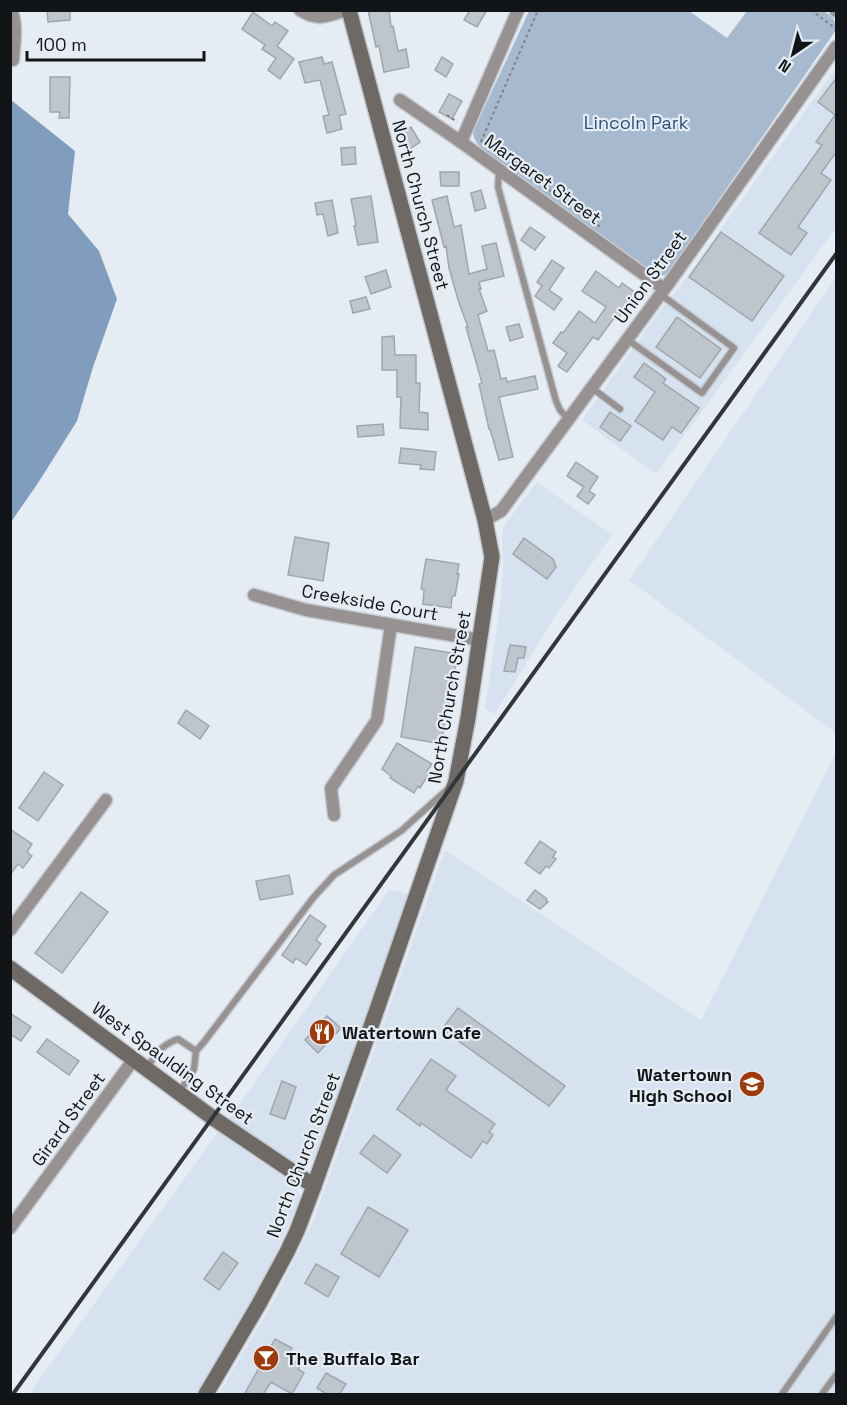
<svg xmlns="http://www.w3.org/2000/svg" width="847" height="1405" font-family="'Space Grotesk',sans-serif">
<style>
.built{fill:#d6e2ef}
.green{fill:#a7b9ce}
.water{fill:#819dbd}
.building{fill:#bec5cc;stroke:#9fa6ad;stroke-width:1.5}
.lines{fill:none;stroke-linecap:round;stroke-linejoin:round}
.lane-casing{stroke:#c3cad0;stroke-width:9}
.street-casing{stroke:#c3cad0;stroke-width:15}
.secondary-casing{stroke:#c3cad0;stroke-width:18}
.path{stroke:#7d8287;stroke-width:2;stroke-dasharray:3 3;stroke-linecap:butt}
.lane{stroke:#979291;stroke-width:6}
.street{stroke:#979291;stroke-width:12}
.secondary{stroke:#6f6966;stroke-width:15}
.rail{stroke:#333639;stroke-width:4}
.labels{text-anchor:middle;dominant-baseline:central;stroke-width:4.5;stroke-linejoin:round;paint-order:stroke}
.park-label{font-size:18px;fill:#25507b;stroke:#e5ecf3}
.street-label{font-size:18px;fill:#121517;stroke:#e5ecf3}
.poi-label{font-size:18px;font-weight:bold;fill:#121517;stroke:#e5ecf3;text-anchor:start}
</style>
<rect width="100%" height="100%" fill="#e5ecf3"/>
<g class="built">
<polygon points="836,68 836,228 656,474 582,420 659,312 681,285"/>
<polygon points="836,277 836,733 629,580"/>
<polygon points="537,482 612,535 557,613 495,714 485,709 501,599 503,564 502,534 504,526"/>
<polygon points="836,753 836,1394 219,1394 274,1300 313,1222 445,850 587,945 701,1020"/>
<polygon points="389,890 409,894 314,1159 309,1163 303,1165 297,1164 229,1119"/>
<polygon points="218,1132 295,1185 299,1191 300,1199 277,1251 256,1293 196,1394 29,1394"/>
</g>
<path class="green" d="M529,11H689L727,38L747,11H823C832,16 836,19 836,30L670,270C666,275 663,277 657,276L494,158C484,150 474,145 473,132Z"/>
<polygon class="water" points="11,100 75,151 68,214 99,251 117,299 93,367 77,421 38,483 11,522"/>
<g class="building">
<polygon points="47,10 70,10 70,20 48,22"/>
<polygon points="368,10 389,10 391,27 393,26 398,51 406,49 409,67 384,72 379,46 376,47"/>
<polygon points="470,10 487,10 477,27 464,20"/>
<polygon points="253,12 272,26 275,22 288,31 277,46 294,59 280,79 268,70 276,58 262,49 265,45 242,29"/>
<polygon points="322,57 324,64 332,62 346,114 339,116 342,129 327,133 323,116 329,115 320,80 305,83 299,62"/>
<polygon points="442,57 453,64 446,77 435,70"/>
<polygon points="50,77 70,77 69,118 59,118 60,112 50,112"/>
<polygon points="837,77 837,151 821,173 831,180 798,227 807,233 791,255 759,233 822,145 816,142 835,115 818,102"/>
<polygon points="449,94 462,101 452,119 439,112"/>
<polygon points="411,127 420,142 410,149 400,134"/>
<polygon points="355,147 356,164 342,165 341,148"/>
<polygon points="440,172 459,172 459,186 441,186"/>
<polygon points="481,190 486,208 475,211 471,193"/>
<polygon points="371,196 378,242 358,245 354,226 356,225 351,199"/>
<polygon points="447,196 454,227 461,225 469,274 487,269 482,246 496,243 504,276 479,282 481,289 479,289 487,311 478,315 488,351 494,350 501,379 506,378 507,382 535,376 538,389 499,397 513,457 499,460 490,429 489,429 479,384 482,383 466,327 468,327 459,303 449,268 446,246 444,247 432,200"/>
<polygon points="332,200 338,233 328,236 323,214 317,215 315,203"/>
<polygon points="530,227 545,237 535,250 521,240"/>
<polygon points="721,232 784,276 752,321 689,277"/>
<polygon points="552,260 564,268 549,290 562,299 554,310 535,296 542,286 537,282"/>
<polygon points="386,270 391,287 371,294 365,277"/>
<polygon points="596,271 619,288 622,283 636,293 617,320 614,318 598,340 593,337 567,372 558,366 567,353 553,343 561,332 563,333 579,311 595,323 606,307 582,291"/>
<polygon points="366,297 370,309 353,313 350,301"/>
<polygon points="677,317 721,349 700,378 656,347"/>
<polygon points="519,324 523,337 510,341 506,327"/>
<polygon points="394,336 395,355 416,355 416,383 420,383 419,412 428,413 428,430 400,428 401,397 397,397 397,370 382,370 382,337"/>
<polygon points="644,363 666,379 663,383 699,408 681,433 672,427 663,440 635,421 655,392 634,377"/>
<polygon points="610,412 631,426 620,441 600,427"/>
<polygon points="383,424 384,435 358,437 357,426"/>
<polygon points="401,448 436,452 434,470 420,469 421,465 399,463"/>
<polygon points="576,462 598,477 589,491 595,495 588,504 577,496 584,487 567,476"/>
<polygon points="295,537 329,543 323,581 288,575"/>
<polygon points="524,538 553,559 556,567 547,579 513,554"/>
<polygon points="426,559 459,564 457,574 459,574 455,596 452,596 451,608 423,604 424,590 421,589"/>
<polygon points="510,645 526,647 524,658 518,658 515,672 504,671"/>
<polygon points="415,647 458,654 441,744 401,737"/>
<polygon points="186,710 209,726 200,739 178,723"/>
<polygon points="397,743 432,764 427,771 430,772 420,788 418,786 414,793 390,778 391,776 382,769"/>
<polygon points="44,772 63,785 38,821 19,808"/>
<polygon points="10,829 32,844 27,852 32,856 23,868 18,864 10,875"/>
<polygon points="540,841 556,852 553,857 556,859 549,868 546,866 540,874 525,863"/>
<polygon points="289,875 293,894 260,900 256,881"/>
<polygon points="535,890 547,899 546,901 548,902 540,909 527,900"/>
<polygon points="81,892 108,912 62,973 35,953"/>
<polygon points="310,915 326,926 316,940 321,944 306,965 296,958 293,963 282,955"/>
<polygon points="458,1008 565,1086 549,1106 442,1029"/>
<polygon points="10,1013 31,1027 21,1041 10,1034"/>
<polygon points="327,1016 341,1028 318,1053 305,1040"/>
<polygon points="47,1039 79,1061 69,1075 37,1052"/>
<polygon points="431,1059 456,1076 446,1090 495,1124 489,1132 493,1135 487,1144 483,1141 471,1158 421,1123 420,1126 397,1109"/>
<polygon points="282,1081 296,1087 285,1119 270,1114"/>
<polygon points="374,1135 401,1155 387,1173 360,1153"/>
<polygon points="368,1207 408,1230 379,1277 341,1254"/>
<polygon points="223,1252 238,1263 219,1290 204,1279"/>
<polygon points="316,1264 339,1277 328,1297 305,1283"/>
<polygon points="275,1339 292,1348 287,1358 301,1365 298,1369 304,1373 292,1394 271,1382 263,1395 244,1395"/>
<polygon points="326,1373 346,1384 339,1395 328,1395 317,1388"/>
</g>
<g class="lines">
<defs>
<g id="lane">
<polyline points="499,170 498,187 556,401 560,410 568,419"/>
<polyline points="628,340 702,393 734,348 660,294"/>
<polyline points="592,388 620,409"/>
<path d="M147,1068C156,1054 161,1045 178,1039L196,1051"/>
<polyline points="180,1091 194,1069 196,1051 204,1042 313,898 334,875 401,831 449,788"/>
<polyline points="782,1394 836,1317"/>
<polyline points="822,1394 836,1375"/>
</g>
<g id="street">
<path d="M11,10C18,25 14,45 13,60"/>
<path d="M300,10C319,22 326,16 346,10"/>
<polyline points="836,10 836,11"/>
<polyline points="400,100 461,142 664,289"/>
<polyline points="461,142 518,10"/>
<polyline points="485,520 501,511 671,280 836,47"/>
<polyline points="254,595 306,610 480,640"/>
<polyline points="334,815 331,788 377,720 391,625"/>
<polyline points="10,930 106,800"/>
<polyline points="10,1228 134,1059"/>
</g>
<g id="secondary">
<polyline points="10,968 213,1118 314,1186"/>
<polyline points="206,1394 259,1304 287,1252 297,1231 314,1186 375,1015 456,781 468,718 492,557 485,520 349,10"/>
</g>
</defs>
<use href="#lane" class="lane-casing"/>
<use href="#street" class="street-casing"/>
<use href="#secondary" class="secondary-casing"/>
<g class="path">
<polyline points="811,10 836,29"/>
<polyline points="447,115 457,122"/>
<polyline points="481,142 538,10"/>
<polyline points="544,186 602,228"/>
</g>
<use href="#lane" class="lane"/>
<use href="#street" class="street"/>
<use href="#secondary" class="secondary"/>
<polyline class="rail" points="13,1394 836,254"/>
</g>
<defs>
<symbol id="restaurant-disc" viewBox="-11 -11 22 22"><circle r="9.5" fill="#9f3a0b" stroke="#e5ecf3"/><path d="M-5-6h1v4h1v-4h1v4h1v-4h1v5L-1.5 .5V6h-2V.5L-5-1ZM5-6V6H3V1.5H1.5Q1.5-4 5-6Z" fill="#fff"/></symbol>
<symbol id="school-disc" viewBox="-11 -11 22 22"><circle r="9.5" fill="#9f3a0b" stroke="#e5ecf3"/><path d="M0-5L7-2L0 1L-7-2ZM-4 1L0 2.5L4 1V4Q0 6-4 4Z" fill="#fff"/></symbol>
<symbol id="bar-disc" viewBox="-11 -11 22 22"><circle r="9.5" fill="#9f3a0b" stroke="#e5ecf3"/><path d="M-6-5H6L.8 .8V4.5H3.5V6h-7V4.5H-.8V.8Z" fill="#fff"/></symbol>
</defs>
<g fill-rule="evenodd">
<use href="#restaurant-disc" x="307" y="1017" width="30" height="30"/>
<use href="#school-disc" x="737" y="1069" width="30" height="30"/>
<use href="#bar-disc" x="251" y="1343" width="30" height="30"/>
</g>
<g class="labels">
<g class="park-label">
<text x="636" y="122">Lincoln Park</text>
</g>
<g class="street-label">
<text transform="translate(543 179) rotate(36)">Margaret Street</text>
<text transform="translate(421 205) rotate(75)">North Church Street</text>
<text transform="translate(650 277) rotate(-54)">Union Street</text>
<text transform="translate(370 602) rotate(10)">Creekside Court</text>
<text transform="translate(449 697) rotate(-80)">North Church Street</text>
<text transform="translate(173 1063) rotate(36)">West Spaulding Street</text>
<text transform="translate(68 1119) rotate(-54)">Girard Street</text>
<text transform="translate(303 1155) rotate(-69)">North Church Street</text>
</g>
<g class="poi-label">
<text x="342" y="1032">Watertown Cafe</text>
<text x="732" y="1074" text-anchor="end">Watertown<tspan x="732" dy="21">High School</tspan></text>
<text x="286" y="1358">The Buffalo Bar</text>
</g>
</g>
<rect width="847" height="1405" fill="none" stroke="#121517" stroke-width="24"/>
<g transform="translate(793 54) rotate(215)" stroke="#e5ecf3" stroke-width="4.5" paint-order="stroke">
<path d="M0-4.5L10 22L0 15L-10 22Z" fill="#121517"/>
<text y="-9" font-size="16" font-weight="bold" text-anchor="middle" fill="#121517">N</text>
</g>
<path d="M27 51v9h177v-9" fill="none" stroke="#121517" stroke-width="3"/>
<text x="36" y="51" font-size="18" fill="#121517" stroke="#e5ecf3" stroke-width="4.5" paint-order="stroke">100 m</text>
</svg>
